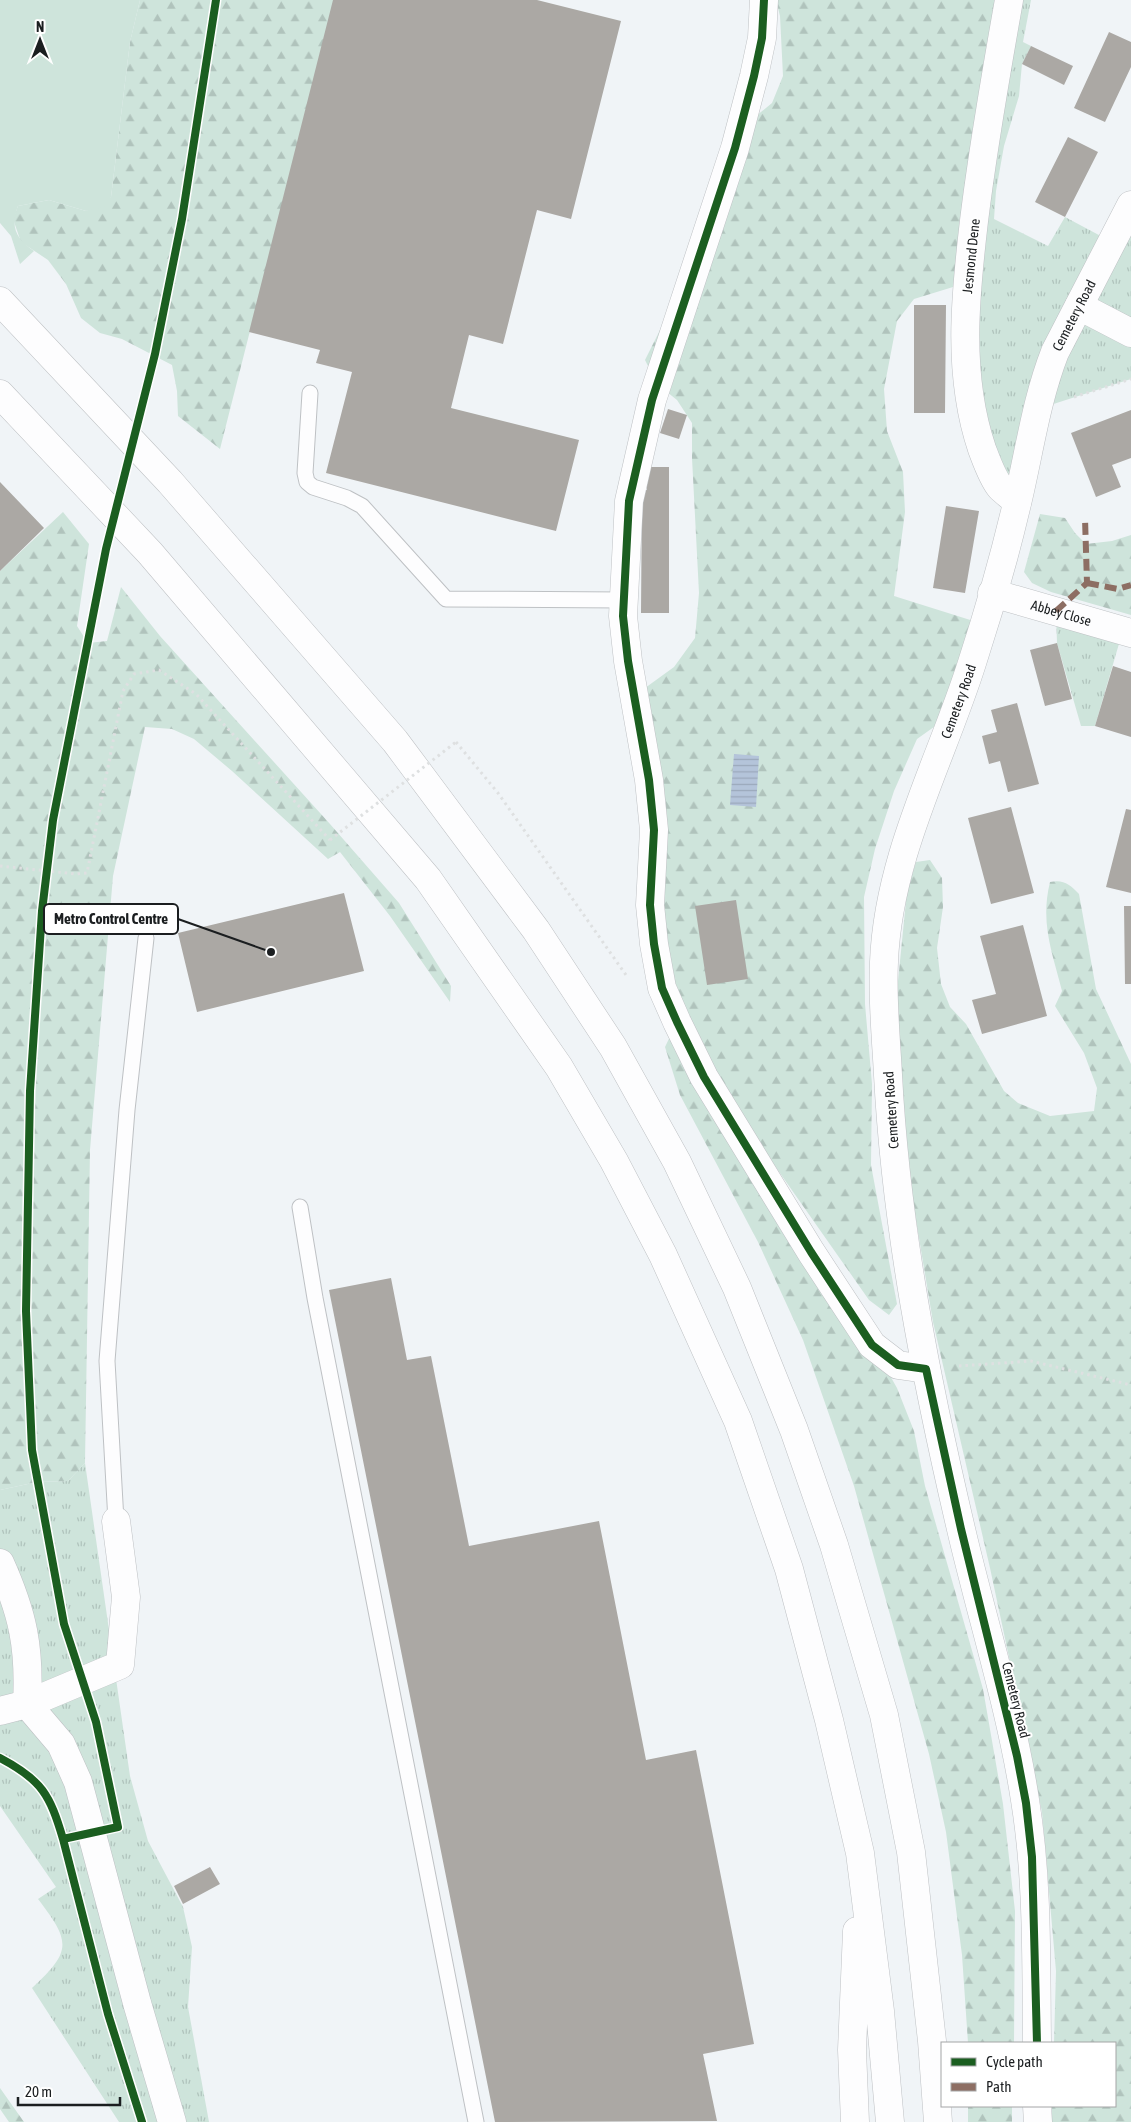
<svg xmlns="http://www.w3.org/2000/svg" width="1131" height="2122" font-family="'Asap Condensed',sans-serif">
<defs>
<pattern id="grass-tufts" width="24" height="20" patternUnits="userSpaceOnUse" patternTransform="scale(1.25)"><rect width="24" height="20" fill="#cee4db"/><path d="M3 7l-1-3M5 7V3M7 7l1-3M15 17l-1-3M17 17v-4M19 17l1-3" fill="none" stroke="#b0c3bc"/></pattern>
<pattern id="forest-firs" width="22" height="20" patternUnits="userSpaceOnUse" patternTransform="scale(1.25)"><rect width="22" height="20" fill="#cee4db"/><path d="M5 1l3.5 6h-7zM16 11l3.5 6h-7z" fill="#b0c3bc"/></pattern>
<pattern id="water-rules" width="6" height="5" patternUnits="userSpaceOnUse" patternTransform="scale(1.25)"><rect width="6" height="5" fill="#b4c4da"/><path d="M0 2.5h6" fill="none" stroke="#9aa8bb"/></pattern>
</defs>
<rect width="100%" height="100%" fill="#f0f4f7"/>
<path fill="url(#grass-tufts)" d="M1009,0H1031L1023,42L1031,46L1022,64L1019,96L1004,146L996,191L994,219L1048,246L1065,217L1112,242L1131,205V379L1038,409L1017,502L969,397Z
M1056,611L1123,630L1095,726H1081L1057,643Z
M85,1463L130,1776L148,1841L183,1907L192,1947L188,2007L209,2122H119L32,1988C72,1951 71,1942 38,1899L56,1887L0,1806V1490L37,1482L68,1481Z"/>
<path fill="url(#forest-firs)" d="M140,0H334L220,449L178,416L177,391L172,365L122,339L100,333L81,318L66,284L48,260L21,242L13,219L18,206L49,200L86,211L111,197L130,42Z
M776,0H1009L966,283L914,299L897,321L884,389L887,431L903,472L905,512L894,596L983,624L955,712L917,739L894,791L875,849L864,897L865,1004L872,1084L871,1165L897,1304L889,1315L869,1300L756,1139L897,1388L914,1431L925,1486L983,1689L1003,1804L1015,1911L1014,2043H968L962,1955L946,1832L929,1754L854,1486L803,1340L758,1242L680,1095L665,1047L677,1022L634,696L674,667L695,638L699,593L692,458V423L677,400L657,384L645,360L679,292L739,130L772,103L783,76L780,16Z
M63,512L89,544L77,626L88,643L107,641L121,587L160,636L330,824L399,903L451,986L450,1002L390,916L340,852L328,859L232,771L194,739L172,729L145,727L113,876L90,1150L85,1463L68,1481L37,1482L0,1490V571Z
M1040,514L1065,518L1075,533L1086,544L1112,541L1131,535V615L1051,592L1032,583L1024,572Z
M930,860L942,878L943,907L937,948L941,984L950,1007L966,1024L1004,1091L1018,1103L1050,1116L1094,1111L1097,1088L1084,1053L1055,1006L1062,991C1052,951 1040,923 1050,882C1063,879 1070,884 1079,894L1096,989L1131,1064V2122H1052V2106H1115V2043H1054L1056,1971L1042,1812L990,1568L933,1322L906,1160L899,1058L897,991L907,891L916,862Z
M0,2088L24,2122H9L0,2109Z
M968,2106H1012V2122H968Z"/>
<path fill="#cee4db" d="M0,0H140L130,42L111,197L104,207L86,211L49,200L18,206C10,227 16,239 34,251L20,264L11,236L0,223Z"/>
<path fill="url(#water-rules)" d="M734,754L759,756L756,807L730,805Z"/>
<path fill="#aba8a4" d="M333,0H537L621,21L571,219L537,210L503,344L469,335L451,408L579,440L556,531L326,473L352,372L316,363L320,350L249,332Z
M1109,32L1131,42V67L1105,122L1074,108Z
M1031,46L1073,66L1064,85L1022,64Z
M1068,137L1098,152L1065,217L1035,202Z
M914,305H946L945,413H914Z
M668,409L687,415L679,439L660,433Z
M1131,410V458L1112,465L1121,487L1096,497L1071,433Z
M647,467H669V613H641L642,490H647Z
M0,482L44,528L0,571Z
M946,506L979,511L965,593L933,588Z
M1057,643L1072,699L1045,706L1030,650Z
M1113,666L1131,672V737L1095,726Z
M1017,703L1039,784L1008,792L1000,761L989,764L982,736L997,732L991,710Z
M1011,807L1034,893L991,904L968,818Z
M1126,809L1131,810V893L1106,887Z
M344,893L364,971L197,1012L178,933Z
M736,900L748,979L707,985L695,906Z
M1124,906H1131V984H1125Z
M1023,925L1047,1016L982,1034L972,1000L996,994L980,936Z
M391,1278L407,1360L431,1356L469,1546L599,1521L646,1760L696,1750L754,2044L703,2054L717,2121L495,2122L329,1290Z
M210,1867L220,1884L183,1904L174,1886Z"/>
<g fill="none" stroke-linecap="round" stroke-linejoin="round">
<defs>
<path id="lane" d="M310,393L305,473L307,482L313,487L347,498L362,506L446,599L623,600
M300,1207L315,1298L476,2122
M116,1521L107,1361L127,1110L146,938"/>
<g id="street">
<path d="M764,0L762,38L754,76L735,148L652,400L629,501L623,616L628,661L649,780L654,830L650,905L654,944L662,988L677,1022L704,1077L811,1252L872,1345L898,1365L926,1369"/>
<path d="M1009,0C996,73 983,147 974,221C965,297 957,375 982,449C987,462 992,477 1000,487C1005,492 1012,497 1017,502"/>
<path d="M1079,306L1131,333"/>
<path id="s1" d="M992,593L1131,633"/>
<path d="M0,1563C23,1614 30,1648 27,1704L61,1744L78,1782L137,2003L172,2122"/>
<path d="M0,1711L27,1704L120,1665L126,1597L116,1521"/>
<path id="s2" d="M1037,2043C1036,1962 1038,1880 1025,1800C1011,1709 982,1619 961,1529C926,1380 896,1228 888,1075C886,1037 882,999 884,962C888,856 941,761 972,663C990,608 1006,551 1019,495C1030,447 1037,398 1055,352L1131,205"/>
<path d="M1037,2106L1038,2122"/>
</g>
<path id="highway" d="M0,301L170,482L395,741L536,930L613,1047L677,1162L737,1288L794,1430L834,1545L884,1715L911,1852L932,2041L938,2122
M0,394L150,553L428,879L559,1067L614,1161L663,1255L738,1421L789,1569L829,1720L860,1853L880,2011L890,2122
M855,2122L852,2050L857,1931"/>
</defs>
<use href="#lane" stroke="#bec1c4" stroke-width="17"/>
<use href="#street" stroke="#bec1c4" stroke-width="29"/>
<use href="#highway" stroke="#bec1c4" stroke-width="29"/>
<path stroke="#dee0e1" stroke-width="3" stroke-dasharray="2.5 4" stroke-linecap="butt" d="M1074,397L1131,379
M456,742L498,793L626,975
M0,866L76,874L87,873L123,691L134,674L159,670L196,694L330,840
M959,1366L1031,1361L1131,1385"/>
<use href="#lane" stroke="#fdfdfe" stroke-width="15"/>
<use href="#street" stroke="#fdfdfe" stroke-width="28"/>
<use href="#highway" stroke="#fdfdfe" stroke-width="28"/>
<path stroke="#dee0e1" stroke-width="3" stroke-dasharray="2.5 4" stroke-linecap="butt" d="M330,840L456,742"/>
<path stroke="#8d6e63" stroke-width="6" stroke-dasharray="12 6" stroke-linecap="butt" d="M1087,583L1118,589L1131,585
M1056,611L1087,583L1085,518"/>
<defs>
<path id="cycleway" d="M764,0L762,38L754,76L735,148L652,400L629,501L623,616L628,661L649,780L654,830L650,905L654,944L662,988L677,1022L704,1077L811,1252L872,1345L898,1365L926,1369L961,1529L1017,1756L1026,1803L1032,1857L1037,2043
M0,1758C42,1780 50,1795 63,1839
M142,2122L108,2014L63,1839L118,1827L96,1722L64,1624L32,1450L26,1311L30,1091L42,911L53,820L106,549L155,354L182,219L216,0"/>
</defs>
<use href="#cycleway" stroke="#fff" stroke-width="11"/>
<use href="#cycleway" stroke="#1b5e20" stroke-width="8"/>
</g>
<g text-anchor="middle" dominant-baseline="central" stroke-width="4" stroke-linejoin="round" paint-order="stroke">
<g font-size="14" fill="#1b1e20" stroke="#fff">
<text transform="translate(971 256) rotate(-84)">Jesmond Dene</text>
<text stroke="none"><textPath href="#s2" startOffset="1772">Cemetery Road</textPath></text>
<text stroke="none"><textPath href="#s1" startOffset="72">Abbey Close</textPath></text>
<text stroke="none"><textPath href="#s2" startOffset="1368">Cemetery Road</textPath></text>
<text transform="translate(891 1110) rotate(-94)">Cemetery Road</text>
<text transform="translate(1016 1700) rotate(76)">Cemetery Road</text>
</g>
</g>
<path fill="none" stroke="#1b1e20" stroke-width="2" d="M271 952L178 919"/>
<circle fill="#1b1e20" stroke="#fff" stroke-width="2" cx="271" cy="952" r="5"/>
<rect fill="#fff" stroke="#1b1e20" stroke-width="2" x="44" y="904" width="134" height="30" rx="5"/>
<g font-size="15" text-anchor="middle" font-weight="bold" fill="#1b1e20">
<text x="111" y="924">Metro Control Centre</text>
</g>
<rect x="941" y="2042" width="175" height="65" fill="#ffffff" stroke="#a4a5a6"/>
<rect x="951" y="2058" width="25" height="8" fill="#1b5e20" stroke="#a4a5a6"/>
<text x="986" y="2067" font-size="15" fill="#1b1e20">Cycle path</text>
<rect x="951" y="2083" width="25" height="8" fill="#8d6e63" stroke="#a4a5a6"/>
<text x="986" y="2092" font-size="15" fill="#1b1e20">Path</text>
<g transform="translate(40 40)" stroke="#ffffff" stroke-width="4" paint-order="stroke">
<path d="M0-4L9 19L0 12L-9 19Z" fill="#1b1e20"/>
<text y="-8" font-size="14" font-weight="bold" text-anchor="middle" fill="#1b1e20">N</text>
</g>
<path d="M18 2097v8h102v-8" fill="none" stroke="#1b1e20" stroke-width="2.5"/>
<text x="25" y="2097" font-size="15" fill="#1b1e20" stroke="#ffffff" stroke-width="4" paint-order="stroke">20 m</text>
</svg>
